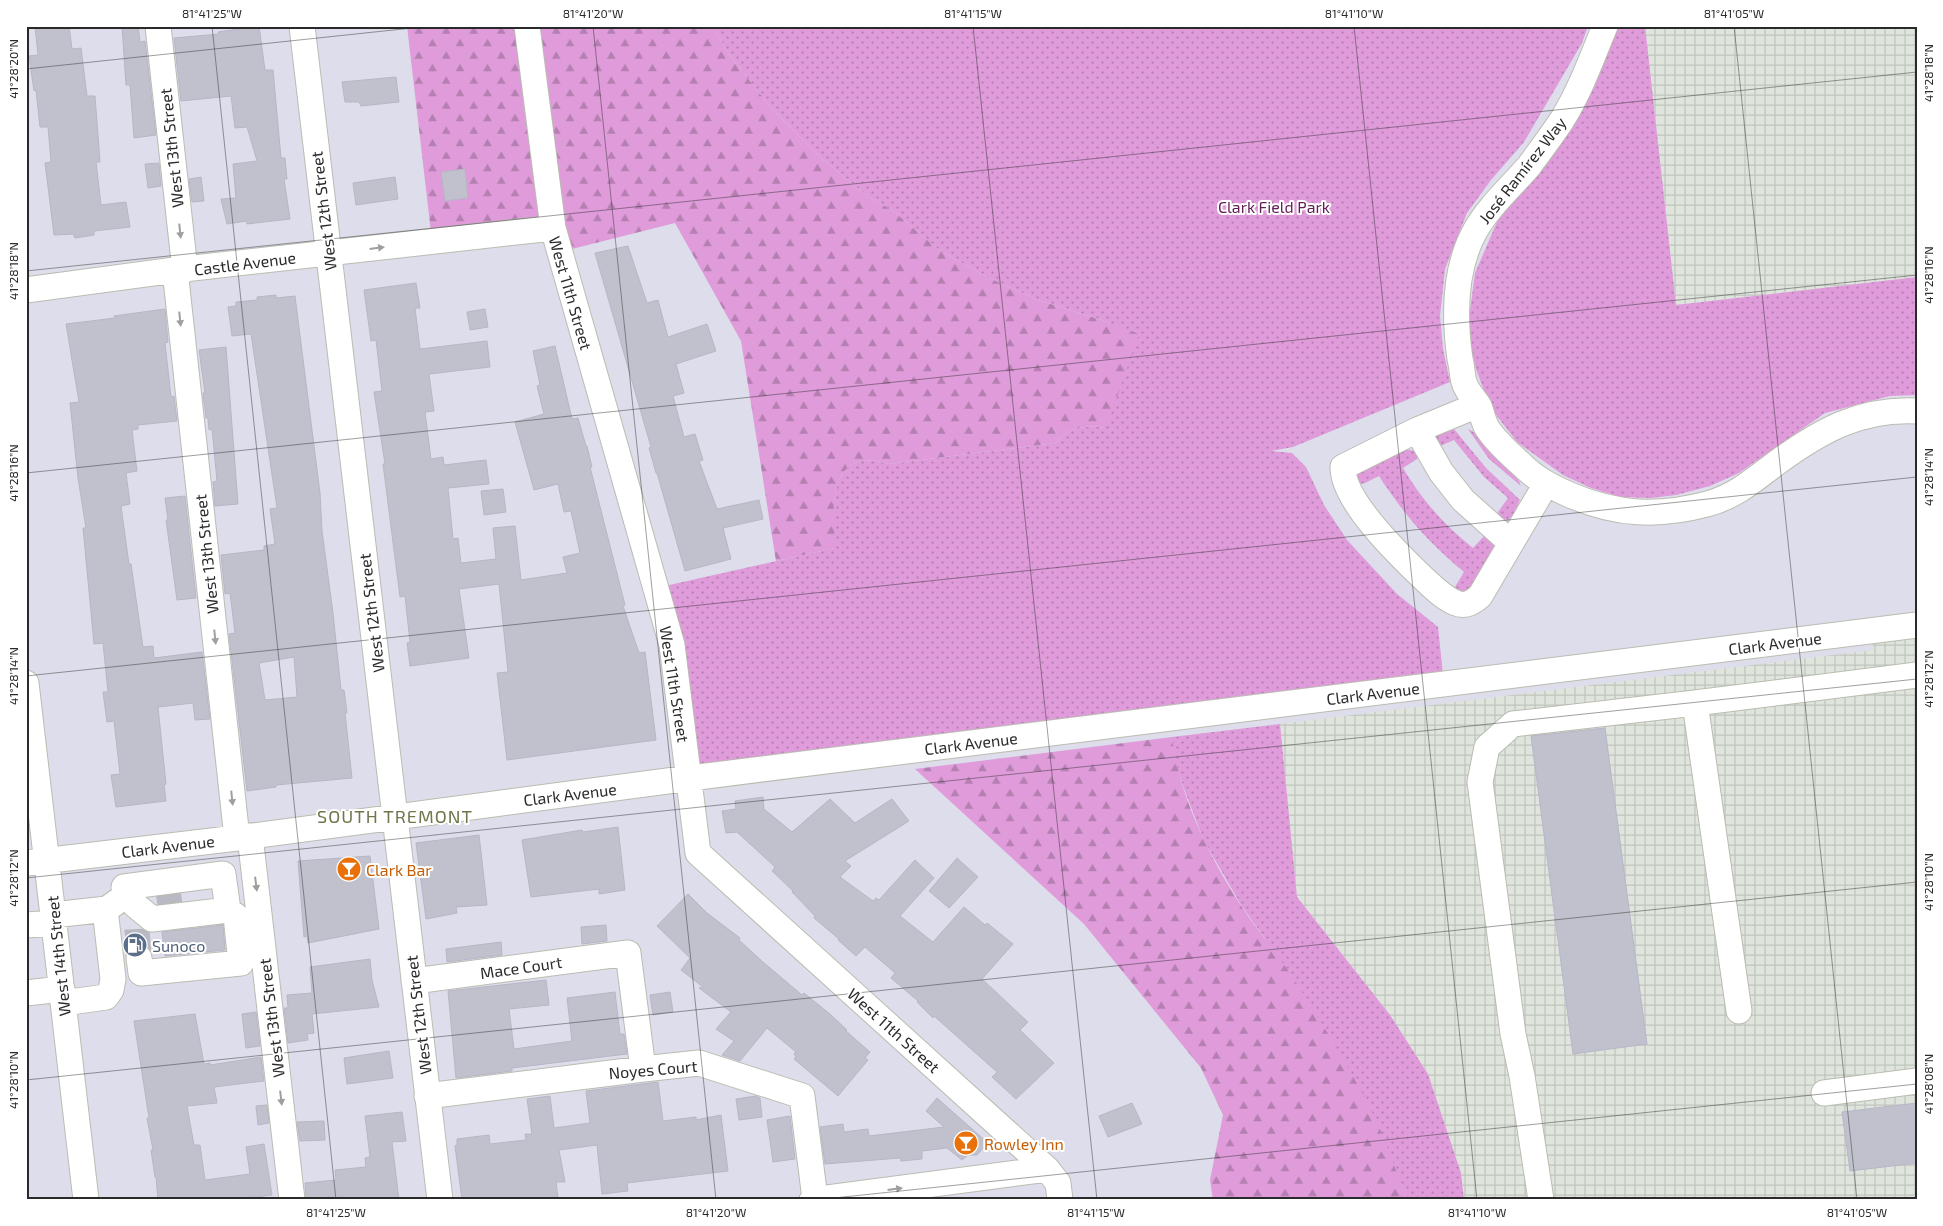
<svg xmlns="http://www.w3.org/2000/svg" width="1943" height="1226" font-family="'Exo 2',sans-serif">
<defs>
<pattern id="industrial-grid" width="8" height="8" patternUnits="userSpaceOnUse" patternTransform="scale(1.25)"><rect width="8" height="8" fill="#dfe4dd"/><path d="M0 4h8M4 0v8" fill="none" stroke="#c0c4be"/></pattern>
<pattern id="grass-dots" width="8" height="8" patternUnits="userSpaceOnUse" patternTransform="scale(1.25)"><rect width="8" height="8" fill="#df9bda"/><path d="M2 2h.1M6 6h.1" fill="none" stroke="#b57fb1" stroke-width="1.8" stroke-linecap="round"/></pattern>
<pattern id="forest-firs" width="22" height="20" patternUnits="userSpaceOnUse" patternTransform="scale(1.25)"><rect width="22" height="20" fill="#df9bda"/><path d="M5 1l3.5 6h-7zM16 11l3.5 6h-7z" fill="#b57fb1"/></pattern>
</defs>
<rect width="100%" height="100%" fill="#ddddeb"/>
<path fill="url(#industrial-grid)" d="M1645,26H1917V277L1676,305Z
M1917,625V1200H1464L1461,1173L1428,1074L1390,1015L1297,897L1280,724L1873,650L1871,631Z"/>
<path fill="url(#grass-dots)" d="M712,26H1588L1582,43L1524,142L1491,180L1467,213L1445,269L1440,316L1443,349L1450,382L1293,447L1271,451L1292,453L1306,467L1324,505L1347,540L1397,594L1438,627L1444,684L690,778L656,588L835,548C831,506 829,445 889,464L1055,443C1068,427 1087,424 1106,428L1111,323L1038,300L987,277L939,250L892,210L867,196L821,158L772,109L731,57Z
M1615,26H1645L1676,305L1917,277V395L1890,396L1825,413L1739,473L1710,486L1676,495L1651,498L1620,497L1591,488L1563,475L1517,442L1490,407L1476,369L1469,339V319L1475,273L1500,215L1554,154L1586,102Z
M1454,429L1486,468L1520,500L1513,515L1508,520L1500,518L1498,512L1508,498L1484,477L1454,440L1438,447L1434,443L1436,436Z
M1468,429C1481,435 1487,448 1496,458C1504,466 1512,473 1519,481L1521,486L1489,459Z
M1406,449L1414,451L1417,455V459L1403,468C1421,499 1445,526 1473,548L1484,536L1488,535L1495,541V546L1468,592L1462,593L1455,587L1464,572C1427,541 1405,516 1379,476L1365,483L1361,484L1356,475L1357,471Z
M1280,724L1297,897L1390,1015L1428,1074L1461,1173L1464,1200H1407L1377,1123L1263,936L1241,905L1204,841L1184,789L1174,758L1172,737Z"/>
<path fill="url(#forest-firs)" d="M407,26H712L731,57L772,109L821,158L867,196L892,210L939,250L987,277L1038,300L1111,323L1139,334L1106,428C1087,424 1068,427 1055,443L889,464C829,445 831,506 836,548L776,561L741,341L675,223L560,252L553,228L432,241Z
M1172,737C1179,796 1210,858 1242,907C1260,934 1282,960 1299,987C1327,1031 1354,1075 1377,1122C1388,1147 1397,1174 1407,1200H1213L1210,1180L1223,1115L1201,1068L1084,924L915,769Z"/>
<path fill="#c1c1ce" stroke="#b7b6c7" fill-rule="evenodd" d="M35,26H69L72,49L81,48L87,96H95L100,162H96L101,205L126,202L130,227L94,231V235L75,238L73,234L54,235L45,163L51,162L48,127H40L36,90L34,91L29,56L38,55Z
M122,26H138L140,42L145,41L156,135L134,138L130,85H126Z
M259,26L265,70H273L281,158H285L287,179H284L290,219L247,224L246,221L227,224L221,199L236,198L233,164L257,161L247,127L235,128L231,96L181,101L174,38L219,34L218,32Z
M396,77L399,102L361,106L359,102H345L342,82Z
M159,163L161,186L148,188L145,164Z
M465,169L468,198L445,201L441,172Z
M201,177L204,201L192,202L189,179Z
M395,177L398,199L356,205L353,183Z
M628,246L647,303L658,300L668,337L707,324L716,351L676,364L684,393L673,396L684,437L695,434L703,460L699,461L717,509L759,500L763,519L723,528L731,559L685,571L657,473H656L649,448L651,447L595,253Z
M416,283L420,308H415L420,349L487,341L490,367L429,374L434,411L425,412L431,459L443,457L444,465L486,460L489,484L448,488L453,539L458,538L461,563L496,559L493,528L515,526L521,580L567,573L563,557L580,553L571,511L564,512L558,484L534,490L515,422L544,414L537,386L540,385L533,351L555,346L572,419L578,418L586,446H587L592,467H590L625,605L623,606L639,653L645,652L656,740L507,760L497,673L508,672L499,584L459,589L469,658L410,666L407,643L410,642L405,596L400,597L383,464H385L374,392L382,391L376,340L371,341L364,290Z
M276,295V298L295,296L320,493L322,531L333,613L341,690H344L347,713H345L352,778L276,785V787L247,791L229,634L235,633L230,593L225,594L221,555L264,550V546L275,544L270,509L277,508L251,334L232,336L228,307L236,306V302L257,300V297ZM294,657L297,697L265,700L259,663Z
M165,309L168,342L165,343L171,397L174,396L177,421L138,425V429L132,430L137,471L126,473L130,504L121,506L129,564H131L143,647L153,646L154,658L202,652L210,719L195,720L193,703L158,707L166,784L164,785L166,801L116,807L111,775L120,774L114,721L107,722L103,692H108L103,643L94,644L83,528H86L78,478L70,403L79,402L66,324L115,318L114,316Z
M485,309L488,327L470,330L467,312Z
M226,347L238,504L215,506L213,482L217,481L212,429L209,430L208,418H206L203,393H205L199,350Z
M503,489L506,512L484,515L481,491Z
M185,496L196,598L177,600L166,520H168L165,498Z
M1605,728L1647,1044L1573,1054L1531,736Z
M763,797L764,809L792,832L830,799L855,823L892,799L909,821L845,861L851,866L840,877L873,901L876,898L879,900L915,860L934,878L900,916L933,942L964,907L985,925L987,923L1013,944L982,979L1028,1022L1020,1030L1054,1063L1016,1099L992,1077L997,1072L934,1016L933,1018L917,1002L918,1001L891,978L895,973L865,947L856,956L838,940L839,939L814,918L815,916L792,892L793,891L772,871L775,867L737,832L726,833L722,811L736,809L735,801Z
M618,827L625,890L599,894V889L531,897L522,840L582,830L583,832Z
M479,835L487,905L456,907L457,913L426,919L416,843Z
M370,856L379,929L308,943L307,936L304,937L298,861Z
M957,858L978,877L949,908L929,891Z
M688,894L707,913L740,938L739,940L763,962L802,995L804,993L830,1014L847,1030L846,1031L870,1052L865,1058L868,1060L838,1096L794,1059L796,1057L794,1054L796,1052L767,1028L740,1061L722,1055L734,1041L716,1029L731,1012L699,988L703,987L681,970L690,958L657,926Z
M223,925L225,950L165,956L162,932Z
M606,925L607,941L582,944L581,927Z
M501,942L502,955L447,962L446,949Z
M370,959L372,980L379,1007L312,1014L314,1033L307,1034L308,1040L288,1043L284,1008H288L287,995L312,993L310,967Z
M546,980L549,1005L509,1009L514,1049L572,1041L567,998L615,992L620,1034H624L627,1054L512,1068V1071L456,1078L448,991Z
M670,992L673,1012L653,1015L650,995Z
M256,1012L260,1046L246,1048L242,1014Z
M195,1014L204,1064L210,1063V1065L261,1057L264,1081L214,1087L217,1103L187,1106L194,1145H200L205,1180L250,1174L246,1147L264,1144L272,1195L232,1200H158L156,1177H155L151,1150H153L147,1118H149L134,1021Z
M389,1051L393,1078L347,1084L344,1058Z
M658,1082L663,1121L696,1117V1120L721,1115L728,1171L627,1183L628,1191L602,1194L597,1145L559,1150L565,1182H556L558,1198L543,1200H462L455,1146L457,1144V1139L489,1135L490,1144L526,1140L525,1134H532L527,1099L550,1096L554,1128L590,1123L586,1091Z
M756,1096L760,1098L762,1117L739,1120L736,1099Z
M937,1098L988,1143L977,1155H968L962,1160L947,1148L922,1151V1159L901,1161L900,1158L825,1164L820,1127L843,1124L844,1132L868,1129L869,1136L944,1127L926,1111Z
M1132,1103L1142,1124L1108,1137L1099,1116Z
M1917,1103V1163L1850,1171L1842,1112Z
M267,1105L269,1123L258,1125L256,1106Z
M402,1112L406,1141L392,1142L399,1200H306L305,1183L336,1180L335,1170L366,1167L365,1158L370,1157L365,1116Z
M790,1116L795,1159L773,1162L767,1120Z
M324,1121L325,1140L300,1141L297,1122Z"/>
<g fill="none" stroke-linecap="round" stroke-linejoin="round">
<path stroke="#b9b9c4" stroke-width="25" stroke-dasharray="25 12" stroke-linecap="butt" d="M157,902L185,898
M137,929L139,958"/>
<defs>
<path id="minor" d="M158,26L185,270
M302,26L440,1200
M527,26L553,228L672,645L698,853L1047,1169L1058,1183L1060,1200
M1605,26C1592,58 1580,91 1562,120C1552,135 1540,151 1529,166C1511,187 1489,206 1475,231C1454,269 1454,317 1460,359C1462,366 1462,375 1464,382C1467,392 1474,398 1479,406C1482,413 1483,421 1487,428C1496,442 1510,454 1522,465C1536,479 1552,487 1570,495C1617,515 1658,517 1707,504C1734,497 1754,480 1775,464C1820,431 1860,408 1917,411
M175,270L237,838
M26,290L175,270L553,228
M1478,405L1417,430L1343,467C1342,500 1399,555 1422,577C1432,586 1443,598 1456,603C1466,607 1473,602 1480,596L1546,484
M1417,430L1441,472L1463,500L1511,543
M26,683L86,1200
M250,836L292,1200
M26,863L237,838L690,778L1917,625
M124,887L223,874L228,910L152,919L135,905
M53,915L107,909L118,901
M26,925L54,923
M139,958L141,973L241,963L236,916L228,910
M414,981L628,953L643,1069
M26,993L62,989
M63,1003L106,997L111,990L113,979L105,909
M1739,1011L1695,703L1917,675
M1824,1093L1917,1081
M427,1096L643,1069L699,1063L802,1096L815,1199
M812,1200L1047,1169
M1541,1200L1522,1076L1513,1034L1480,782L1487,747L1513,724L1695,703"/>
</defs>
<use href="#minor" stroke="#babdb0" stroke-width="27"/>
<use href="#minor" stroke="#fff" stroke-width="25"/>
</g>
<defs><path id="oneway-solid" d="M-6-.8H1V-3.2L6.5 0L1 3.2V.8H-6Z" transform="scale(1.25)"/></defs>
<g fill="#9f9f9f">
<use href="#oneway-solid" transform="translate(180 231) rotate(84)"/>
<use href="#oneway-solid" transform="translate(377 248) rotate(-7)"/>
<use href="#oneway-solid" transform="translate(180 319) rotate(84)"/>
<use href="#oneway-solid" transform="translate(215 637) rotate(84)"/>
<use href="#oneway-solid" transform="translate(232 798) rotate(84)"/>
<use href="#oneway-solid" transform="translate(256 884) rotate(83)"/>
<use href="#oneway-solid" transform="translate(281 1098) rotate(83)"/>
<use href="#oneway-solid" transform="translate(895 1189) rotate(-7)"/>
</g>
<path fill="none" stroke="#2a2a2a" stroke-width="1" stroke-opacity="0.45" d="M212,26L336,1200M593,26L716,1200M973,26L1097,1200M1354,26L1477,1200M1734,26L1857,1200M26,69L431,26M26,271L1917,72M26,473L1917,275M26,676L1917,477M26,878L1917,679M26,1080L1917,882M815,1200L1917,1084"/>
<defs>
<symbol id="bar-disc" viewBox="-11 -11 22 22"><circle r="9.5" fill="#e8710a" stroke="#fff"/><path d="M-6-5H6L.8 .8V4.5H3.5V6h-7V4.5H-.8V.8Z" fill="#fff"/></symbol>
<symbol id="fuel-disc" viewBox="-11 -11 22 22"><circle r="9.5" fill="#5c6f8a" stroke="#fff"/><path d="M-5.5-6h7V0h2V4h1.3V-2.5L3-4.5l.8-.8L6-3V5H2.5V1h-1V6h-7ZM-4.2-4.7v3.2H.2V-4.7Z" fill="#fff"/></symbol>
</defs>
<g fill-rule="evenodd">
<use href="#bar-disc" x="335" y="855" width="28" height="28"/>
<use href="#fuel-disc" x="121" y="931" width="28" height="28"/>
<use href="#bar-disc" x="952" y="1129" width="28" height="28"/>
</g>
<g text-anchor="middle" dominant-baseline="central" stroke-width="4" stroke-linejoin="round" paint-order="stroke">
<g font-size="16" fill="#2a2a2a" stroke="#fff">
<text transform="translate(171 148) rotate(-96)">West 13th Street</text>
<text transform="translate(1522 170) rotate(-52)">José Ramírez Way</text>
<text transform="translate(323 211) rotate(-97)">West 12th Street</text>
<text transform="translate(245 263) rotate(-7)">Castle Avenue</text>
<text transform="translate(571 293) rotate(74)">West 11th Street</text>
<text transform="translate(206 554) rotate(-96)">West 13th Street</text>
<text transform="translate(371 613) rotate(-97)">West 12th Street</text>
<text transform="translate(1775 643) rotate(-7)">Clark Avenue</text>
<text transform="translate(675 684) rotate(81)">West 11th Street</text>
<text transform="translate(1373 693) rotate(-7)">Clark Avenue</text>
<text transform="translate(971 743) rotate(-7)">Clark Avenue</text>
<text transform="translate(570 794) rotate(-7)">Clark Avenue</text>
<text transform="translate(168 846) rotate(-7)">Clark Avenue</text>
<text transform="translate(58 956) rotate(-96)">West 14th Street</text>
<text transform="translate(521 967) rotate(-8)">Mace Court</text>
<text transform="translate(418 1015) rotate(-97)">West 12th Street</text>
<text transform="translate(271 1018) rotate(-97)">West 13th Street</text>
<text transform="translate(894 1030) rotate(42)">West 11th Street</text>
<text transform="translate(653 1069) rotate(-5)">Noyes Court</text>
</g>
<g font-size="16" fill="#631d55" stroke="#fff">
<text x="1274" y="206">Clark Field Park</text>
</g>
<g font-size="16" fill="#c56008" stroke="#fff" text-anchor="start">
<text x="366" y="869">Clark Bar</text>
<text x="984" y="1143">Rowley Inn</text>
</g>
<g font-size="16" fill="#4e5e75" stroke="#fff" text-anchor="start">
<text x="152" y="945">Sunoco</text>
</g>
<g font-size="18" letter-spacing="1" fill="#6e784c" stroke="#fff">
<text x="395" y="816">SOUTH TREMONT</text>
</g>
</g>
<rect width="1943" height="1226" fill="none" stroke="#ffffff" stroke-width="55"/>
<rect x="28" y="28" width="1888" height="1170" fill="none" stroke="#2a2a2a" stroke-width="2"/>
<g font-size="12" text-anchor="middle" fill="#2a2a2a">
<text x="212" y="18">81°41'25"W</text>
<text x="593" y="18">81°41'20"W</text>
<text x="973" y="18">81°41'15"W</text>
<text x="1354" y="18">81°41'10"W</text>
<text x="1734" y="18">81°41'05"W</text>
<text transform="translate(14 69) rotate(-90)" y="4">41°28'20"N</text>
<text transform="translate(1929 73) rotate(-90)" y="4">41°28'18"N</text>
<text transform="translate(14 271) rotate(-90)" y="4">41°28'18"N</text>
<text transform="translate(1929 275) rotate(-90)" y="4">41°28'16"N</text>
<text transform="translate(14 473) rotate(-90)" y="4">41°28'16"N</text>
<text transform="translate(1929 477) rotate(-90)" y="4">41°28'14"N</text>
<text transform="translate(14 676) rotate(-90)" y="4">41°28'14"N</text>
<text transform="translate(1929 679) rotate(-90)" y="4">41°28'12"N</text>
<text transform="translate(14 878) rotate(-90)" y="4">41°28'12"N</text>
<text transform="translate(1929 882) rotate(-90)" y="4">41°28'10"N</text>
<text transform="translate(14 1080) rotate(-90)" y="4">41°28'10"N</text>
<text transform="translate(1929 1084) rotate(-90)" y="4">41°28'08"N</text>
<text x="336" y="1217">81°41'25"W</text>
<text x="716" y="1217">81°41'20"W</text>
<text x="1096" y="1217">81°41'15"W</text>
<text x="1477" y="1217">81°41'10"W</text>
<text x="1857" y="1217">81°41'05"W</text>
</g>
</svg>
